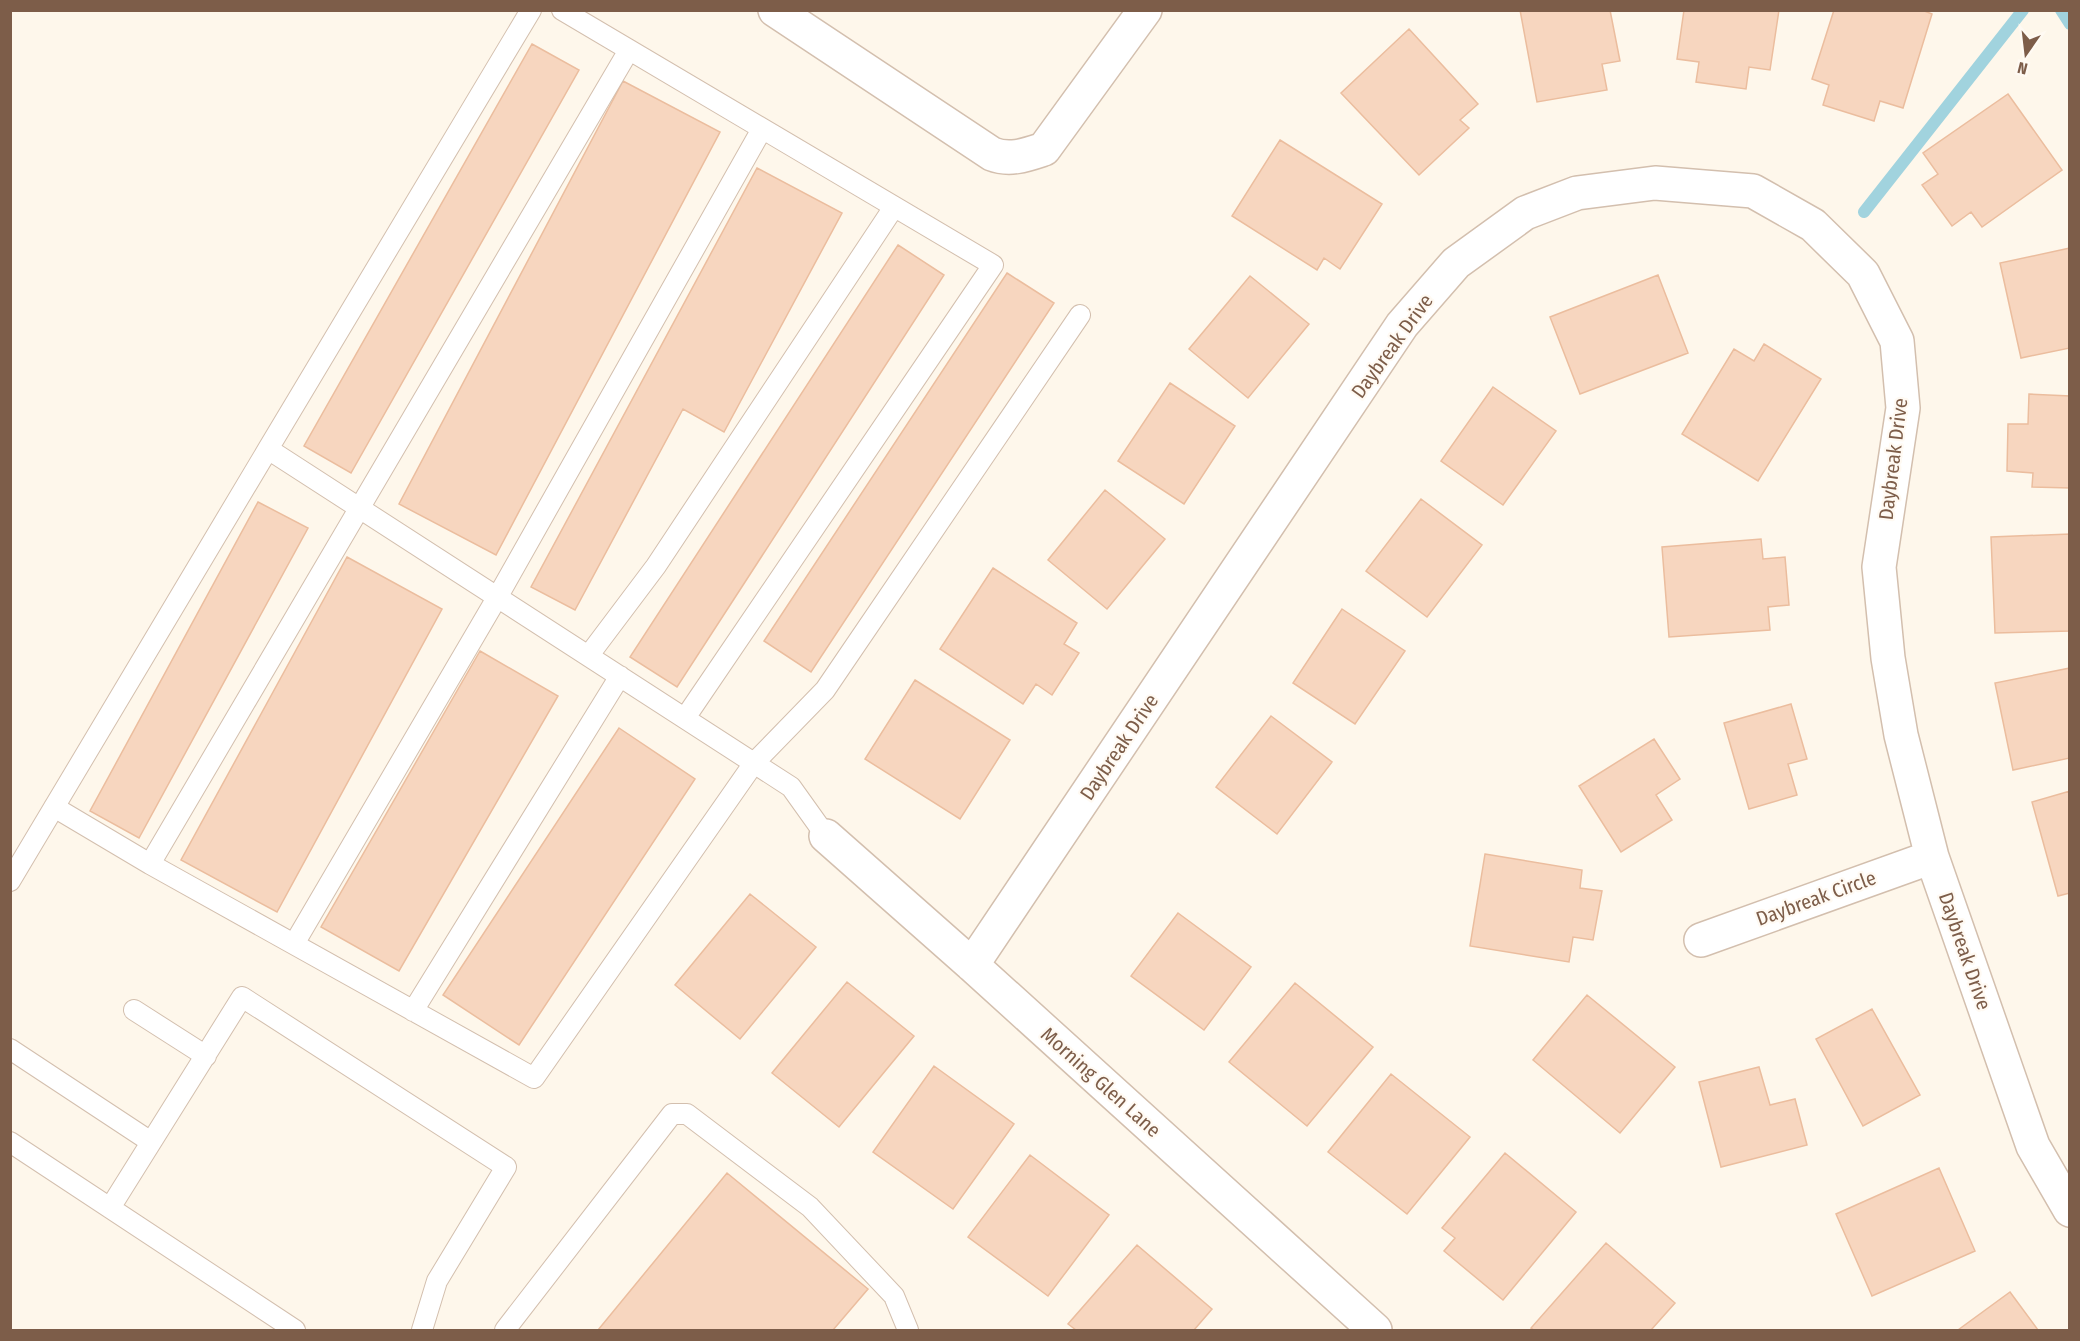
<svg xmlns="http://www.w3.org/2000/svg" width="2080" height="1341" font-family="'Fira Sans Condensed',sans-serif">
<rect width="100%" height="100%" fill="#fef7eb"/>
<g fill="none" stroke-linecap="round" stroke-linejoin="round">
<path stroke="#a1d3de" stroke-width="12" d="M2061,10L2070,24
M1864,212L2023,10"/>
</g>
<path fill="#f7d6bf" stroke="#ebbd9e" stroke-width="1.5" d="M1520,10H1610L1620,61L1602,64L1607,90L1537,102Z
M1684,10H1779L1770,70L1749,67L1746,89L1696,82L1699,62L1677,59Z
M1834,10H1922L1932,14L1903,108L1880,101L1874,121L1823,105L1829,85L1812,79Z
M1409,29L1478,104L1460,120L1469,128L1419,175L1341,93Z
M532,44L579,70L351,473L304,446Z
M623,81L720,132L496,555L399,504Z
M2008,94L2062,170L1982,227L1971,212L1952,226L1922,185L1938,174L1923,153Z
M1280,140L1382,204L1340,269L1324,258L1317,270L1232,216Z
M757,168L842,213L724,432L683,409L575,610L531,587Z
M898,245L944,275L677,687L630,657Z
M2070,248V348L2021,358L2000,263Z
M1007,273L1054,303L811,672L764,641Z
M1658,275L1688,353L1580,394L1550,317Z
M1250,276L1309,324L1248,398L1189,349Z
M1764,344L1821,379L1758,481L1682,434L1734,349L1754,361Z
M1170,383L1235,426L1184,504L1118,461Z
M1493,387L1556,431L1503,505L1441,461Z
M2029,394L2070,396V488L2032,487L2033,473L2007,471L2008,424H2028Z
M1105,490L1165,539L1107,609L1048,560Z
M1421,499L1482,545L1427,617L1366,571Z
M258,502L308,528L139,838L90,811Z
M2070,534V631L1995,633L1991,537Z
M1761,539L1763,559L1785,557L1789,605L1768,607L1770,630L1669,637L1662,547Z
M347,557L442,609L277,912L181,860Z
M993,568L1077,623L1064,644L1079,653L1052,695L1036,684L1023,704L940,649Z
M1342,609L1405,651L1355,724L1293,683Z
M480,651L558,696L399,971L321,927Z
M2070,668V758L2013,770L1995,683Z
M915,680L1010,740L960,819L865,759Z
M1791,704L1807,759L1788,764L1797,795L1749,809L1724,723Z
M1271,716L1332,762L1277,834L1216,787Z
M619,728L695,779L519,1045L443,995Z
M1654,739L1680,779L1656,795L1672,820L1621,852L1579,786Z
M2070,791V893L2058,896L2032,802Z
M1485,854L1582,870L1580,888L1602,891L1593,940L1573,937L1569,962L1470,946Z
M750,894L816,947L740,1039L675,985Z
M1178,913L1251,967L1204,1030L1131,976Z
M847,982L914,1036L839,1127L772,1073Z
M1295,983L1373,1047L1307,1126L1229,1062Z
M1587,995L1675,1067L1620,1133L1533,1060Z
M1872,1009L1920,1095L1863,1126L1816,1039Z
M934,1066L1014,1124L953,1209L873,1152Z
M1759,1067L1770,1105L1795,1099L1807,1145L1721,1167L1699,1082Z
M1391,1074L1470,1137L1407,1214L1328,1152Z
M1505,1153L1576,1212L1503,1300L1444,1251L1455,1238L1442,1228Z
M1030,1155L1109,1215L1048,1296L968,1237Z
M1939,1168L1975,1251L1872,1296L1836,1214Z
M727,1173L868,1289L833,1330H598Z
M1606,1243L1675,1303L1651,1330H1534L1531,1328Z
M1137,1245L1212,1309L1194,1330H1076L1068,1324Z
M2010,1292L2038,1330H1958Z"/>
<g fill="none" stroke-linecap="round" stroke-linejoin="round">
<defs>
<path id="service" d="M562,10L993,265L685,718
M268,449L531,10
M589,655L656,566L894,207
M54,807L150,864L629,50
M150,864L534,1078L754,763L825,690L1080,315
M10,881L268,449L791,787L826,836
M294,944L498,596L762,129
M134,1010L206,1056
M413,1011L620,676
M10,1049L151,1142
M10,1142L295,1330
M110,1208L242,997L506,1167L437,1281L422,1330
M505,1330L672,1114H687L810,1207L894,1296L908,1330"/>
<path id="minor" d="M775,10L992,154C1010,161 1026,155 1044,149L1145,10
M826,836L972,965L1375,1330
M1701,940L1932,857
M972,965L1402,325L1456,263L1525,213L1577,193L1655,183L1753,191L1813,225L1863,274L1897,341L1903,408L1879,567L1888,658L1901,735L1932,857L2033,1146L2070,1210"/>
</defs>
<use href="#service" stroke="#d3bfae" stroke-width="22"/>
<use href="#minor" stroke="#d3bfae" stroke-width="36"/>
<use href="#service" stroke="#fff" stroke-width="20"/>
<use href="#minor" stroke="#fff" stroke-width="33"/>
</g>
<g text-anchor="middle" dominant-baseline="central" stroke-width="4.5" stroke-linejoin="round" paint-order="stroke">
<g font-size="20" fill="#7d5d49" stroke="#fffaf3">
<text transform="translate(1392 346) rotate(-54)">Daybreak Drive</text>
<text transform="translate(1893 459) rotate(-83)">Daybreak Drive</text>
<text transform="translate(1119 747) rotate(-56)">Daybreak Drive</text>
<text transform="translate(1816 898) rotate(-20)">Daybreak Circle</text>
<text transform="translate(1965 951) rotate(71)">Daybreak Drive</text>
<text transform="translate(1101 1082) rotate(42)">Morning Glen Lane</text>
</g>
</g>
<rect width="2080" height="1341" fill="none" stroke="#7d5d49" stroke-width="24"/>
<g transform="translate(2026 54) rotate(194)" stroke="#fffaf3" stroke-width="4.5" paint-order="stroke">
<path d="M0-4.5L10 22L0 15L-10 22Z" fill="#7d5d49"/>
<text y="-9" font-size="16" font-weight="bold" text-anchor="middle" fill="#7d5d49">N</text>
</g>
</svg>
